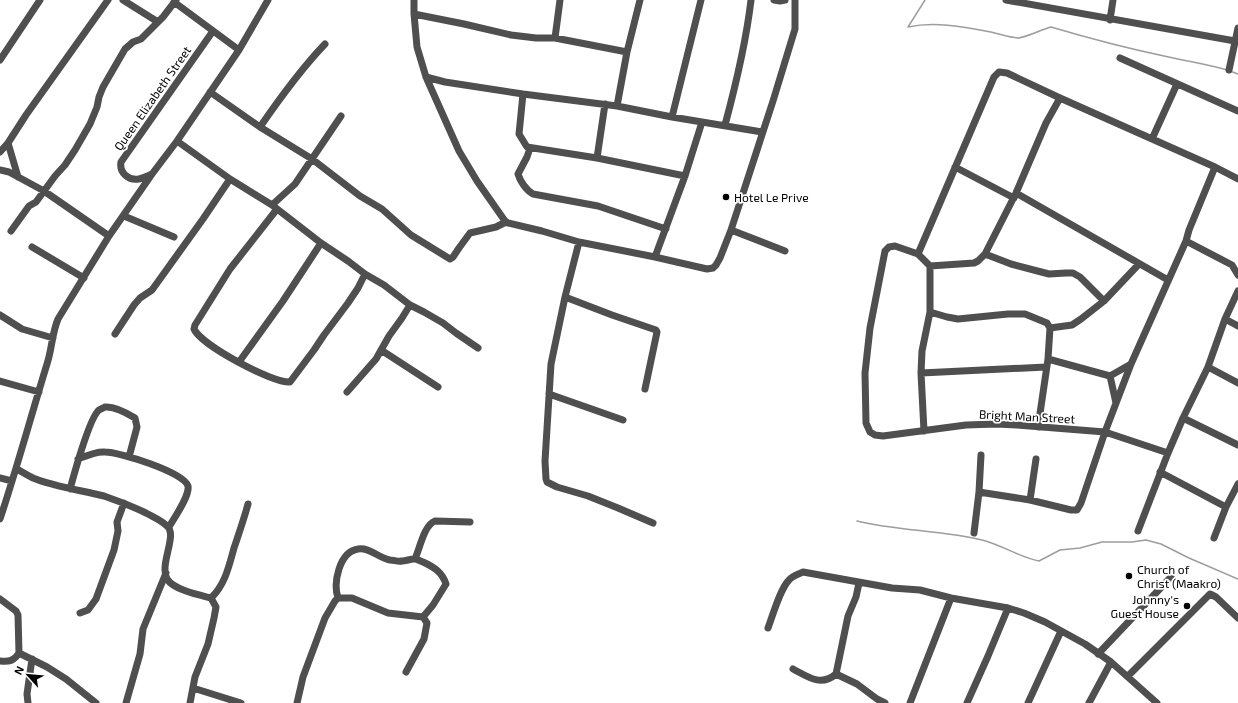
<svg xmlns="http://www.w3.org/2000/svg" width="1238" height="703" font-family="'Exo 2',sans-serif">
<rect width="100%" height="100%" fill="#fff"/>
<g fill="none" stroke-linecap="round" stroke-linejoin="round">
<path stroke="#9d9d9d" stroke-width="1.5" d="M908,27C935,21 964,27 991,32C1000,34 1010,38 1019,38C1030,36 1040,30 1051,27C1088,38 1126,48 1164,56C1185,61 1206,64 1227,70
M908,27L925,0
M1230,71L1238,74
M857,521C898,531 940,530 982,540C1002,545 1019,557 1039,561L1060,550L1080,548L1102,542H1132L1146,540L1161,544L1189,558L1238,579"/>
<path stroke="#4f4f4f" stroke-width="7" d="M123,0L158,22
M414,0V14L417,47L426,77L459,151L477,181L505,221L508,223L542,231L579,242L655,257L707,269L713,268L716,265L720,258L731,230L773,101L795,29V0
M774,0L780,1L785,0
M1006,0L1235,41
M174,2L239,50
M414,14L464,24L511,35L536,38H555L627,52
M1110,20L1113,0
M555,38L560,0
M1120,58L1238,111
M0,60L40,0
M1229,70L1238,28
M426,77L445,82L523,94L617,106L672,117L762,132
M210,92L260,127L312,159L360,196L382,209L411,235L450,259L453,257L459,248L470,233L496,227L506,222
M523,94L519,134L527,147L597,158L685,176
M617,106L627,52L640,0
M672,117L701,0
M725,125C736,84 746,43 751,0
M260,127C280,98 300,70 325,44
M1152,139L1177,84
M177,141L230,179L272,205L321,243L348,261L365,274L384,285L410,305L424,312L443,323L456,333L478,348
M8,143L18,177
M530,148L527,157L518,174C520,181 526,190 533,194L598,206L666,229
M0,152L8,143L26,115L108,0
M597,158L605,104
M955,167L1014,198
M0,170L9,172L44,191L109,236
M152,174C148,176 144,178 139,179C129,181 119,173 121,162L213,31
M1016,193L1168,280
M272,205L295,184L341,116
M277,209L230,269L195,325L194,329C201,345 272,383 290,382L314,350L324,335L348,303L358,288L365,274
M124,216L174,237
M731,230L785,251
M11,231L29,206L36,202L55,176L65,165L75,150L90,124L97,107L99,97L103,87L125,49L133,42L141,39L163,17L176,0
M1186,241L1232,265L1238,275
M579,242L565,297L551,364L545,461L546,479L547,482L557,487L588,496L618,508L653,523
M32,247L84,278
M918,254L994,77L999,72L1007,73L1060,98L1215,167L1238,179
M985,254L1011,264L1049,274L1066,273H1073L1080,277L1104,301
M655,257L685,176L702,122
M930,266L974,263L978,261L985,254L1016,193L1046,123L1060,98
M565,297L612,315L656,330L657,332L645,389
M930,312L947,317L958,319L1008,314H1025L1047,323L1050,328L1048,359L1038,427
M0,315L22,329L53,338
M1225,319L1238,326
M1050,328L1072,325L1081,319L1104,301L1139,264
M115,334L134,305L140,298L152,290L203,219L230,179
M381,350L438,387
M1048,359L1110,376L1131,364
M239,362L283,301L321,243
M1208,367L1238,383
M921,373L1046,367
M1110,376L1116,403
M0,381L39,392
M347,392L376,359L389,336L402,318L410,305
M549,394L623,420
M1183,418L1238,445
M924,431L921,373L922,351L930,312V266L918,254L895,246L889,247L885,251L870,328L865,373L866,423L870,432L875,435L883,436L966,425L996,424L1017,425L1105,432L1168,453
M78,459C86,456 96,451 105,452C119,452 184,472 188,486C190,496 174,518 169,527
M17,469C22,472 27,475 33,478C55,487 80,490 104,496C118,501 132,506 146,513C153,517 161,520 167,526C178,535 159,564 167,579C174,590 199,595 211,598C225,585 229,566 234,548C239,533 244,519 248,504
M1160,472L1226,507
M0,478L12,481
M70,489C74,475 89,418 99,410C100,409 104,408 105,407C114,406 127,413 135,418L137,427L129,457
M979,492L1030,500L1071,510H1077L1081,503L1105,432L1131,364L1186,241L1189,230L1215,167
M1030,500L1036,459
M0,519C17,468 31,416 47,364C52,349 52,333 58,319L109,236L152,174L177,141L239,50L268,0
M1138,531L1168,453L1183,418L1208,367L1225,319L1238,291
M974,533L979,492L981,455
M1214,538L1226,507L1238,484
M415,559C420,548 424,525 435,521L470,522
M338,598C333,583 339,552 358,549C369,547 379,558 390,560C394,560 398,562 402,561C406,561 410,559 414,559C417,559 420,561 423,562C434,567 442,572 446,584L433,605L423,617
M0,599L16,611L18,615L19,653C14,661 9,662 0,661
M80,613L88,610L96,599L114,550L118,531L117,522L124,503
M768,628C773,615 780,589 789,580C792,576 798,574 803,572L892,588L920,590L951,598L1008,608L1024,613L1045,622L1085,644L1111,662L1157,703
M19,653L47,667L66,679L96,703
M1098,654L1171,577
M793,669C808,677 821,687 836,674L848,616L856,597L859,583
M406,672L424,639L427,623L423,617
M836,674L857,684L877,699L885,703
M1128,676L1210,594L1216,597L1238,618
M193,688L241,703
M28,703L27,694L32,659
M126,703L140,654L143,629L166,573
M190,703L195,677L208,644L214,618L216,607L211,598
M297,703L303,677L325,618L335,601L338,598H352L388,613L423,617
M910,703L951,598
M967,703L988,656L1008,608
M1028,703L1061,631
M1089,703L1111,662"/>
</g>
<g fill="#000" stroke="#fff" stroke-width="1.5">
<circle cx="726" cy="197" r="4"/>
<circle cx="1129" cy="576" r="4"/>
<circle cx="1187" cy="606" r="4"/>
</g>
<g text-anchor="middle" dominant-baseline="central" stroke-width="3.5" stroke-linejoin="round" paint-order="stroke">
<g font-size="12" fill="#000" stroke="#fff">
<text transform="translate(152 98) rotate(-55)">Queen Elizabeth Street</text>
<text transform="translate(1027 416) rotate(3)">Bright Man Street</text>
</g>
<g font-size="12" fill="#000" stroke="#fff" text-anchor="start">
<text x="734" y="197">Hotel Le Prive</text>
<text x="1137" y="569">Church of<tspan x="1137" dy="14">Christ (Maakro)</tspan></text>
<text x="1179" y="599" text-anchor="end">Johnny's<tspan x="1179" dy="14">Guest House</tspan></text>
</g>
</g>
<g transform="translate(28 675) rotate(297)" stroke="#ffffff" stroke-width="3" paint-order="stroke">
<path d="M0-3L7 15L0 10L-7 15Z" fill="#000000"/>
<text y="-6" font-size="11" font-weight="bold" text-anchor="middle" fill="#000000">N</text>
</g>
</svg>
